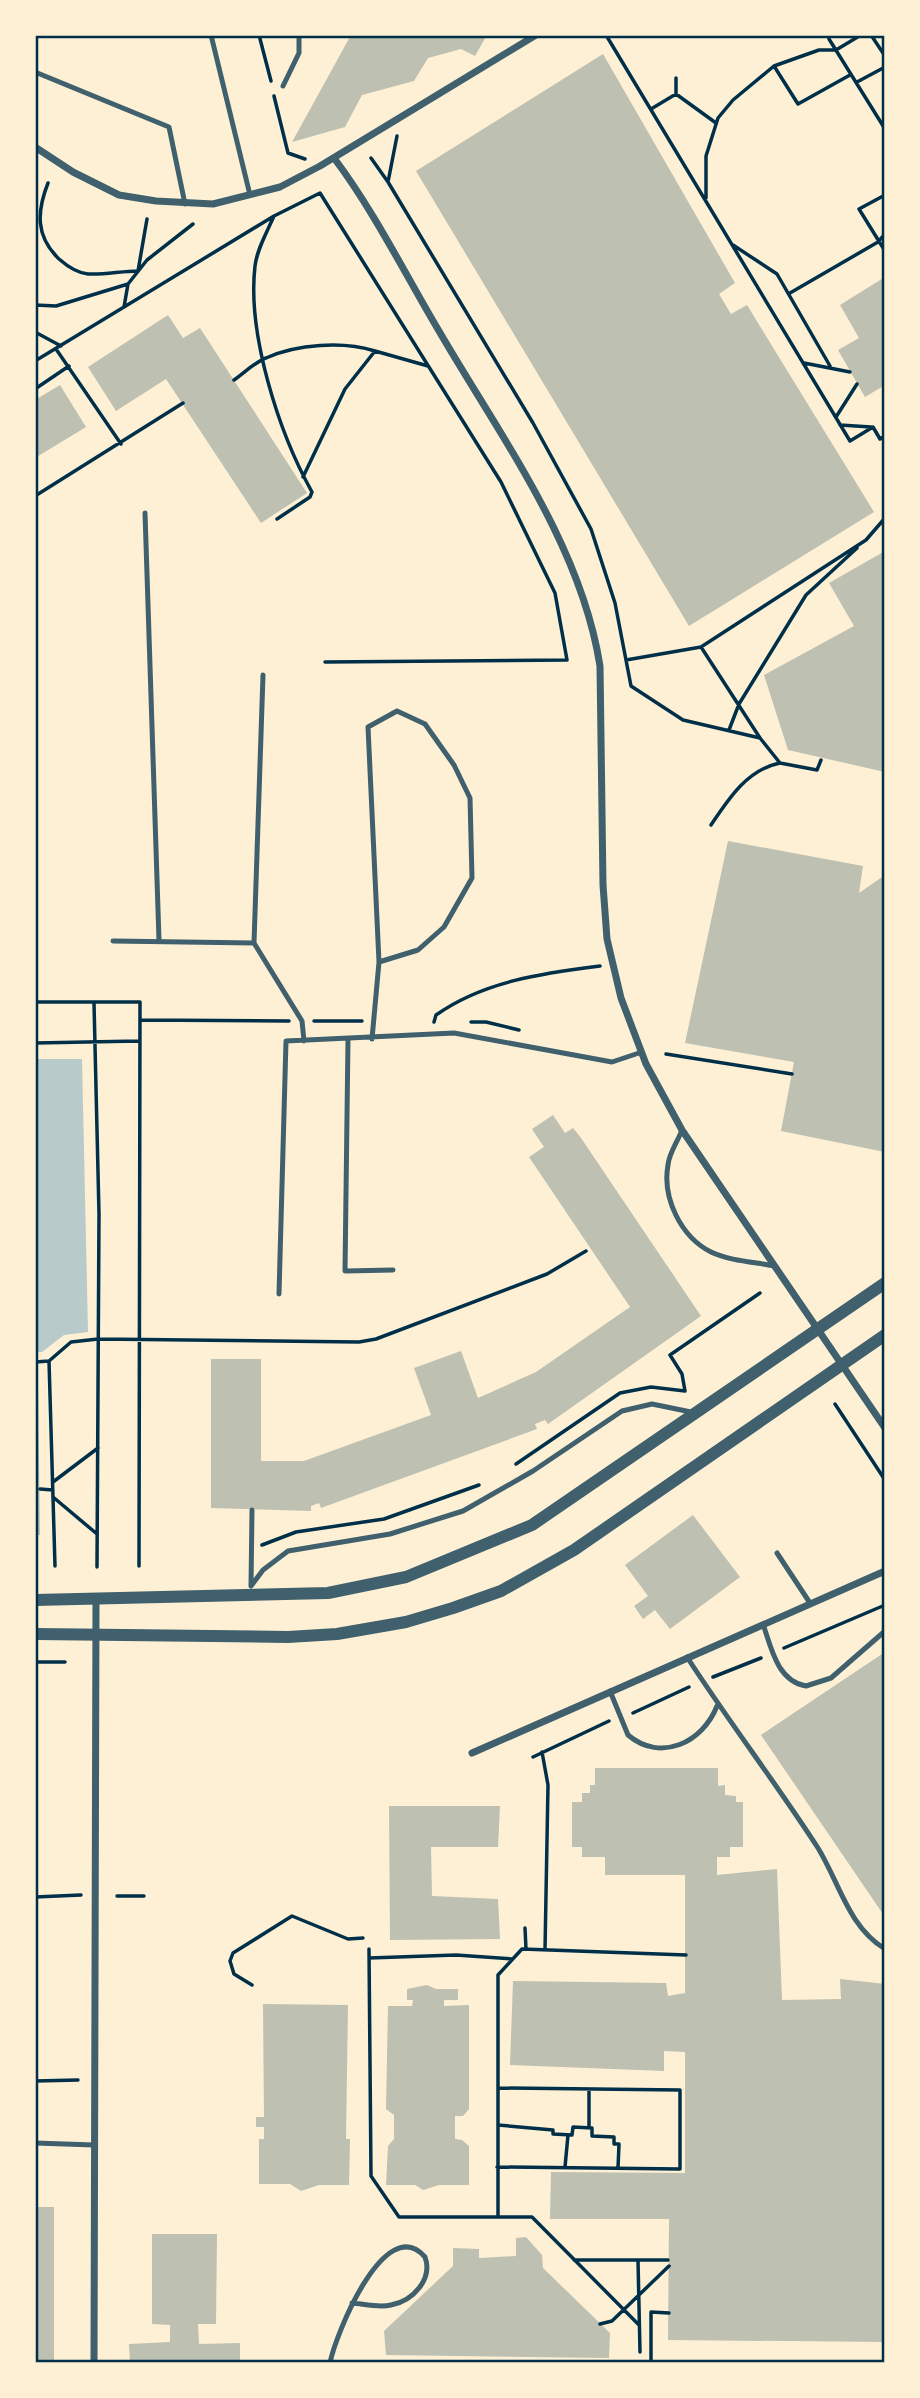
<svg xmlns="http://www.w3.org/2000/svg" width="920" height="2398" font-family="Manrope,sans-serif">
<rect width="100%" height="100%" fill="#fdf0d5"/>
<path fill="#b9caca" d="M35,1059H82L88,1332L64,1335L42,1352H35Z"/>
<path fill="#bec0b2" d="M351,35H487L475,56L461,49L428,58L414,81L362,95L345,127L292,142Z
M603,54L735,283L719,294L731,314L747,305L874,512L689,626L416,171Z
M885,277V385L865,397L838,350L859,338L840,305Z
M168,315L183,338L200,328L307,493L261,523L166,379L116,411L88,367Z
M60,385L86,427L35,458V400Z
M885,551V772L788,750L764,675L854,626L829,583Z
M728,841L863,866L859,893L885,875V1152L781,1131L794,1062L685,1043Z
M553,1115L565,1133L573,1128L581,1138L701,1316L548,1424L545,1420L535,1424L537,1429L321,1508L319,1503L311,1506V1511L211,1508V1359H261V1461H304L431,1415L414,1368L461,1351L478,1398L536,1372L630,1307L529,1157L544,1147L532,1129Z
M35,1384H38L40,1535H35Z
M693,1515L740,1577L670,1629L655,1610L643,1619L634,1606L648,1596L625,1565Z
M885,1652V1917L761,1735Z
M595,1768H718V1786L725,1785V1795L736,1796V1802H743V1847H730V1857H717V1875L777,1869L782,2000L841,1999L840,1979L885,1984V2342L668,2340L669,2219H550L551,2172L685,2173V2052L664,2051V2071L510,2065L513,1981L666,1983L668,1996L685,1993V1875H605V1857H582V1847H572V1802H582V1793H590V1785H595Z
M389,1806H500L498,1847H431L432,1896L498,1899L500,1939L390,1940Z
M427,1985L436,1989H458V2000H444V2006L469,2005V2109L463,2116H455V2139L462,2140L469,2146V2185H439L423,2190L415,2185H386L388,2146L394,2139V2115L386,2109L388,2006H412L413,2000H407V1989Z
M263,2004L348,2005L346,2139H350L349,2185H319L301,2191L290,2184H259V2139H264V2127H256V2117H264Z
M35,2207H54V2363H35Z
M152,2234H217L216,2324H198L199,2344L240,2343V2363H130L129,2344L170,2342V2325L152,2324Z
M526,2237L542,2255L543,2268L610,2333L609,2358L386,2355L384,2331L453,2266V2248L479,2249V2258L516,2256V2238Z"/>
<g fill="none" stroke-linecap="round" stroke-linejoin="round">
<path stroke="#003049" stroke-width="3.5" d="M259,35L271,81
M606,35L850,441L873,427L880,439L885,436
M871,35L885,56
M829,39L885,129
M774,66L798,104L850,75
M857,82L885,67
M676,94V78
M274,96L288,153L305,159
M651,109L676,94L716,123
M371,158L388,182L533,423L591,529L615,603L631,686L683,720L760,738L780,763L817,770L821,760
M388,182L397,136
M48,183C37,211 35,236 59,259C67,266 77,273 88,274C104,275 122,271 138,271L147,219
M885,195L859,209L885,251
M706,198V156L718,118L733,100L774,66L819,50H836L861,35
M274,216C267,232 257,249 255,266C247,334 279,433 312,492L310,497L277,519
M733,245L777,274L830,366
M790,293L878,242L885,234
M35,305L56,306L128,284
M124,307L128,284L147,260L193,224
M35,332L61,346
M56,349L121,444
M35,361L274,216L320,193L501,482L555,593L567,660L325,662
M804,363L850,372
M234,380C244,373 255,362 266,358C297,344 343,341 375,351
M35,389L69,366
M836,417L857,384
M840,425L871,427
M303,477L345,389L375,351L428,366
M35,496L183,403
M701,647L760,738
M626,660L701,647L866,540L885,518
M729,730L739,704L806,595L857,548
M711,825C729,798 748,769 780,763
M35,1002H140L139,1566
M94,1003L99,1214L97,1567
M140,1020L289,1021
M314,1021H362
M434,1022L436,1015C484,981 544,973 600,966
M471,1022H486L519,1030
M35,1043L139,1041
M666,1054L792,1074
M49,1361L55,1566
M35,1362L49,1361L71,1342L98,1339L359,1342L376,1339L547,1274L586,1251
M835,1404L885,1480
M516,1464L620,1393L651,1387L685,1391L682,1374L670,1355L760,1293
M53,1482L98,1448
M40,1489L53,1490
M53,1497L97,1534
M262,1545L296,1532L384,1519L479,1485
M784,1648L885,1605
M35,1662H65
M713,1677L761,1658
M633,1713L689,1687
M542,1752L548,1785L545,1950
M533,1757L609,1721
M117,1896H144
M35,1897L81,1895
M525,1928L526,1949
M369,1949L371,2176L399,2217H498V1975L522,1949L686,1955
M369,1958L456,1955L512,1959
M252,1985L234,1974L230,1961L233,1953L292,1916L348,1939L363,1938
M35,2081L78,2080
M498,2125L553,2130V2134L572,2135L573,2127L592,2128V2136L614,2137V2144H619L618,2168
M589,2127V2089
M497,2167L680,2169V2090L498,2088
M565,2167L568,2135
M498,2217H532L639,2325
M574,2260H668
M638,2260L640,2352
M600,2324L612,2321L669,2266
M651,2363V2312L669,2313"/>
<path stroke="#3f606c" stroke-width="5" d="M211,35L250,195
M35,72L169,127L185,204
M283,86L299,53V35
M145,513L159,940
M113,941L254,943L263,675
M254,943L302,1021L304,1041
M348,1039L345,1271L393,1270
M372,1039L379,962L418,950L444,927L472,878L470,798L454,765L425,724L397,711L368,727L379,962
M682,1130C678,1141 669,1153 668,1165C662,1198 681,1237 711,1252C730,1261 754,1262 775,1266
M279,1294L286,1041L454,1033L612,1062L642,1052
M777,1553L810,1603
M251,1586L263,1570L288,1551L390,1534L463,1511L533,1471L622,1411L652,1404L691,1412
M251,1586L252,1510
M763,1624C771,1647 777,1681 806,1686L831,1678L885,1631
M687,1657C729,1722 776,1783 818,1848C840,1884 848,1926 885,1949
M610,1691L628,1735C661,1763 703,1742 717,1706
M35,2143L94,2145
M330,2363C335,2336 385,2211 425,2257C433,2279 413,2301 391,2305C379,2308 364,2304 352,2303
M850,2363H880"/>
<path stroke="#3f606c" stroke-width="7" d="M35,147L73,172L119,195L156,201L213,204L280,187L320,166L536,35
M334,158C374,211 405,274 439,331C500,436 581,544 600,666L603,885L607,939L621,998L646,1064L682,1130L885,1428
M472,1753L885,1571
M94,2363L96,1600"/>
<path stroke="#3f606c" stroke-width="12" d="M35,1600L328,1593L406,1577L532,1525L885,1283
M35,1634L288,1637L337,1634L406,1622L453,1608L501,1591L574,1550L885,1335"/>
</g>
<rect width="920" height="2398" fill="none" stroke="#fdf0d5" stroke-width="74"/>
<rect x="37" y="37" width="846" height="2324" fill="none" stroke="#003049" stroke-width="2.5"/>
</svg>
